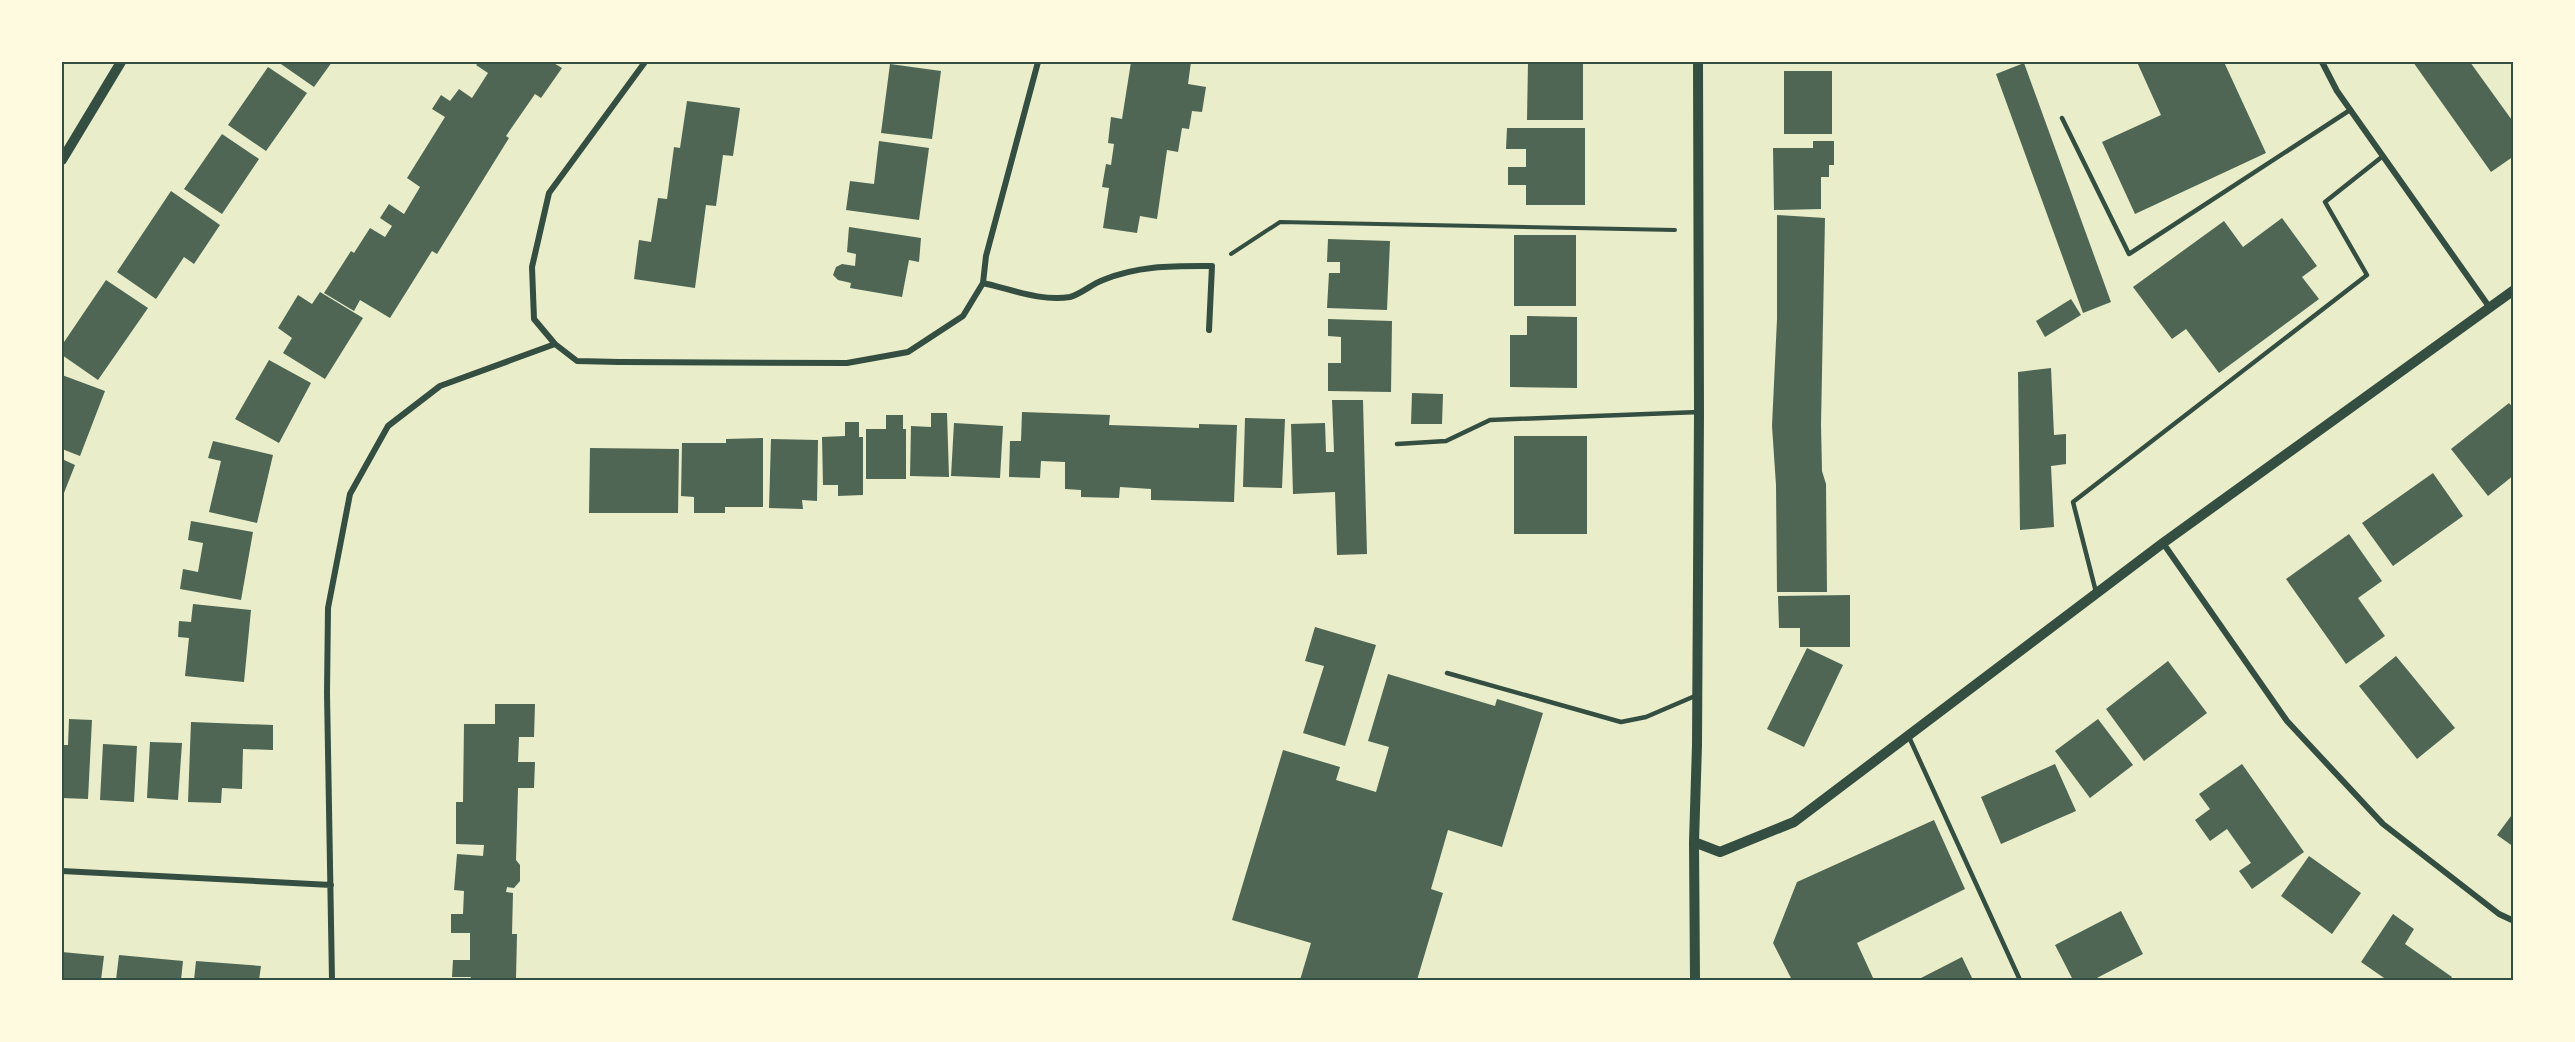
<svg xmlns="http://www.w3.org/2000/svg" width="2575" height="1042" font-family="Montserrat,sans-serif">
<rect width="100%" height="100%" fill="#e9edc9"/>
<path fill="#4f6655" d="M278,62H332L314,87Z
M479,62H552L562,68L541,98L535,94L506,136L509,138L437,254L432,251L390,318L360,300L354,311L324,293L351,251L354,253L370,228L385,237L392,226L380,218L389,204L404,214L420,187L407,178L445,117L432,109L441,95L450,101L459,89L472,98L488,73L476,65Z
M1131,62H1191L1188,84L1206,87L1202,112L1192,111L1189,129L1182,128L1178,152L1167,150L1157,219L1140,216L1137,233L1103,228L1109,188L1102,187L1106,164L1111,165L1114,144L1108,143L1111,117L1122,119Z
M1528,62H1583V120H1527Z
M2137,62H2224L2266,153L2135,214L2102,142L2161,115Z
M2413,62H2470L2514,123V156L2491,172Z
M2024,63L2111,302L2083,313L1996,74Z
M890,64L941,71L932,139L881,133Z
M268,67L307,93L266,151L228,125Z
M1784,71H1832V134H1784Z
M687,101L740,108L733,156L723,155L716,206L706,205L695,288L634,279L639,240L651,242L658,198L667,199L674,147L680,148Z
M1507,128H1585V205H1526V185H1508V167H1526V149H1506Z
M222,134L259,159L222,214L184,189Z
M879,141L929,148L919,220L846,210L850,181L874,184Z
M1813,141H1834V165H1829V177H1821V209L1774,210L1773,148H1813Z
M171,191L220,225L194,264L184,257L156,299L117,272Z
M1777,215L1825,218L1821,425L1822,471L1826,484L1827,592H1777L1776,485L1772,426L1777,319Z
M2282,218L2317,266L2302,277L2319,299L2219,373L2186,329L2172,339L2133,287L2224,221L2243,247Z
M849,227L921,238L919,262L909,260L902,297L850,288L851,283L838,280L833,275L836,267L842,264L855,266L856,254L847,252Z
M1514,235H1576V306H1514Z
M1328,239L1390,241L1387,310L1327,308L1329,273H1340V262H1327Z
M106,280L148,308L98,380L62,355V345Z
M320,292L363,318L325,379L283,353L292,338L278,328L298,295L312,304Z
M2071,299L2081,315L2045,337L2036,321Z
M1527,316L1577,317V388L1510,387V335H1527Z
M1328,319L1392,321L1391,392L1328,391V363H1341V337L1328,336Z
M269,360L311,383L279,443L235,419Z
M2051,368L2054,435L2066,434V464L2051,466L2054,527L2020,530L2018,372Z
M62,375L105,391L80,456L62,449Z
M1412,393L1443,394L1442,424H1411Z
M1332,400H1363L1367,554L1337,555L1335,492L1293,494L1291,424L1325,423L1326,452H1334Z
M2509,403L2514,409V475L2488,496L2451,449Z
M1022,412L1110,415L1109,425L1199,428V424L1237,425L1234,502L1151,500V489L1120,487L1119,498L1081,497V490L1065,489V462L1041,461L1040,478L1009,477L1010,441H1021Z
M931,413H947L949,477L910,476L911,426L931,427Z
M886,415H903V429H906V479H866V429H886Z
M1245,418L1285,419L1282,488L1243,487Z
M845,422H859V437H863V495L838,496V485H823L822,437L845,436Z
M954,423L1003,426L1000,478L951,476Z
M1514,436H1587V534H1514Z
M763,438V507H725V513H694V497L681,496L682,443H726V439Z
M771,439L818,440L817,501L802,500L803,509L769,508Z
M213,441L273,455L257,523L209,512L221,461L208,458Z
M590,448L679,449L678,513H589Z
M62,459L75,465L62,498Z
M2433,473L2463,516L2393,566L2362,523Z
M191,521L253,532L241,600L180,589L183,569L198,572L203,543L188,540Z
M2349,534L2382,581L2358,598L2385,636L2346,664L2286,579Z
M1850,595V647H1800V628H1779L1778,596Z
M193,604L251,610L244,682L185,676L189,638L178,637L179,621L191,622Z
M1315,627L1376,645L1345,746L1303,733L1324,666L1305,661Z
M1807,648L1843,665L1804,747L1767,729Z
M2396,656L2455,728L2417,759L2359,686Z
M2168,661L2207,713L2144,761L2106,709Z
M1388,674L1495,706L1497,699L1543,713L1502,847L1448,830L1431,889L1443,893L1417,980H1300L1311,943L1232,920L1283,750L1340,767L1336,780L1376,792L1389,747L1368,741Z
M495,704H535L534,737H519L518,762H535L534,788H518L516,860L520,865V881L514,888L507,887L506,892L513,893L512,934H517L516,978H520V980H470L471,977H452L453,960H470V933H451V914H463L464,891L454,890L457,854L483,856L484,845L456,844V802H463L464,724H495Z
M69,719L92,720L88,799L62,798V745H68Z
M2098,719L2133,765L2090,798L2055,751Z
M191,722L273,725V750L243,749L242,789L222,788L221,803L188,802Z
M150,742L182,743L178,800L147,798Z
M103,744L137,746L134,802L100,800Z
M2055,764L2076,811L2001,844L1981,797Z
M2242,764L2304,852L2252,889L2239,871L2251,863L2227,829L2210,841L2195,820L2210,809L2199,794Z
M2514,812V847L2497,835Z
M1934,820L1965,889L1857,943L1874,980H1792L1773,943L1797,882Z
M2309,856L2361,893L2332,934L2281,896Z
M2121,911L2143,954L2093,980H2073L2055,945Z
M2393,914L2414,929L2405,944L2452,977L2450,980H2387L2361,962Z
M62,952L104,956L101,980H62Z
M119,955L183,961L181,980H116Z
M1962,957L1973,980H1922L1921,978Z
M196,961L261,966L259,980H194Z"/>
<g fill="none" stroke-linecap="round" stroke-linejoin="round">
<path stroke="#344e41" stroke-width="4" d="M1231,254L1280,222L1675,230"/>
<path stroke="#344e41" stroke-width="4.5" d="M2062,118L2129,254L2350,110
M1397,444L1446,441L1490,420L1699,412
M2096,592L2073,502L2367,275L2325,202L2383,156
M1447,673L1621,722L1646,717L1695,696
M1909,737L2020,980"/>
<path stroke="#344e41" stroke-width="6" d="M2322,62L2337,91L2490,308
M983,283C1010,289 1042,302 1070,297C1081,294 1092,284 1103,280C1139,265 1174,266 1212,266L1209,330
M555,344L534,319L532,267L549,193L645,62
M2163,543L2287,721L2383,824L2499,914L2514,921
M62,871L331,885
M332,980L327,693L328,608L350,494L388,426L440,386L555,344L577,361L619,362L847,363L908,352L963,316L983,283L986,256L1038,62"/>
<path stroke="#344e41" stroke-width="10" d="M62,160L121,62
M1694,842L1720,852L1794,822L2163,543L2514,290
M1695,980L1694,842L1697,745L1699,412L1698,62"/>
</g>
<rect width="2575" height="1042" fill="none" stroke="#fefae0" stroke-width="126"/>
<rect x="63" y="63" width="2449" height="916" fill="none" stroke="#344e41" stroke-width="2"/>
</svg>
